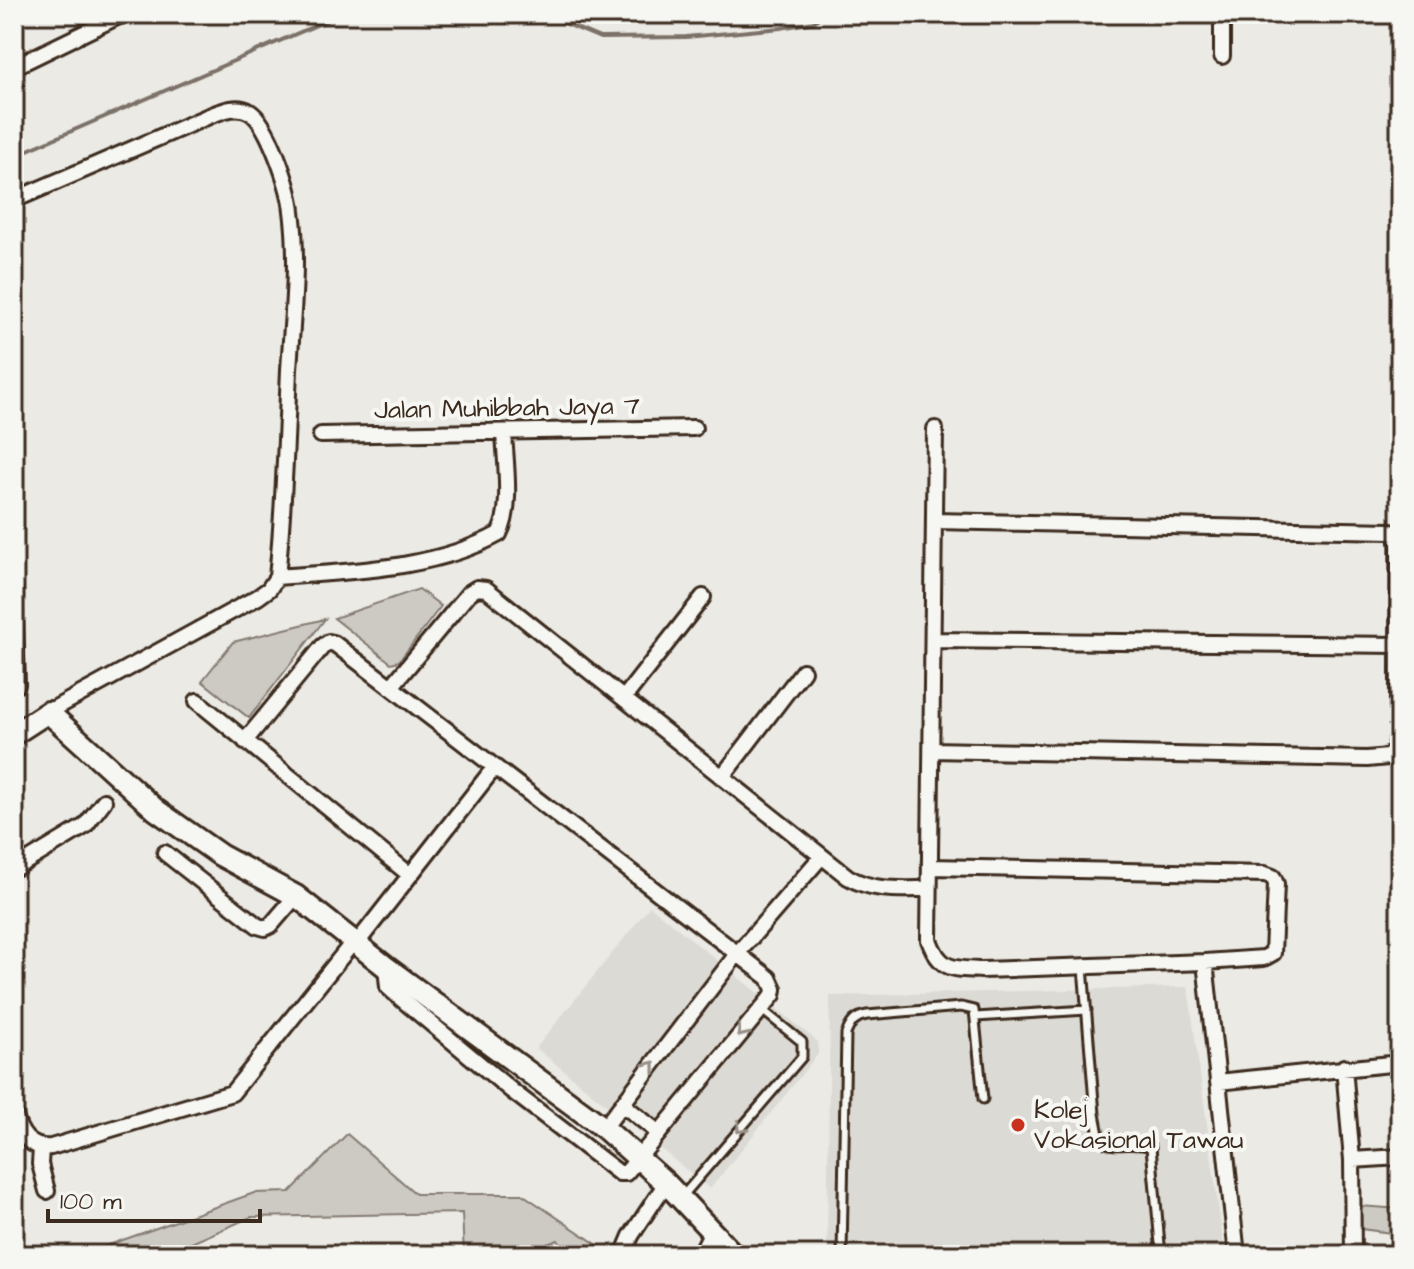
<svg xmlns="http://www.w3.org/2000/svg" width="1414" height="1269" font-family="'Architects Daughter',sans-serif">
<rect width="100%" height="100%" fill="#ebeae5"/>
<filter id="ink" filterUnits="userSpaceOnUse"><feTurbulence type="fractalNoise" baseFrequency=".0125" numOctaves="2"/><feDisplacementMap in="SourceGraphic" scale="16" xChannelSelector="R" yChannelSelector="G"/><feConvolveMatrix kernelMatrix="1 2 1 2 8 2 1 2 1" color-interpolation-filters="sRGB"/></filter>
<g filter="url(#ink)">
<path fill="#dcdad4" d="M650,906L818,1042V1054L710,1189L536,1048Z
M1188,987L1225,1255H827L830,996Z"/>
<path fill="#cdcac4" stroke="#847a71" stroke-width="2" d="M419,589L441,606L399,661L391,663L334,618Z
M325,619L249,718L202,681L233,642Z
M347,1134L416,1194H522L605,1250L600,1255H567L558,1240L533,1249L464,1254L462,1213L251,1217L164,1255H81L254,1193L290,1192Z
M1360,1206L1400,1209V1234L1361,1229Z"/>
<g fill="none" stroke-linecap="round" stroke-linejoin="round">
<path stroke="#7c7167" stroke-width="4" d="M543,14L600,38L686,37L781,28L814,22L822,14
M14,156L342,14"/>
<defs>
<path id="lane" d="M1083,967L1095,1114L1100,1140C1114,1150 1134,1140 1151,1147L1161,1255
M976,1017L1087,1010
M681,1198L802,1057V1042L761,1009
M842,1255L846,1034C851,1022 855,1017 867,1015L961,1007L974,1010L983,1099"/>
<path id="street" d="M1222,56V14
M14,67L123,14
M14,200L209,116C222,111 237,104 250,112C269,124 290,189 292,211C299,263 292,318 289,370C286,439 284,508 277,577L269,589L258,597L48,712
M321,435L694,428
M277,577C350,571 433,570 499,534C513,509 505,460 504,432
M14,590L17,685
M933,640L1400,645
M391,687L469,593L477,588L486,589L848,877C873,892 901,889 929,889
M624,698L703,597
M197,701L410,875
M245,741L323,646L329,642L335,644L769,978L774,989L773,995L626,1173H619L512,1091L398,996L388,987L386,967
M932,750L1367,759L1388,757L1395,750L1398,736L1399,545L1397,535L1391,531L935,521
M722,777L803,671
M165,853L258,926L265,928L271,925L296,896
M931,867L1265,874L1273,877L1276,884L1273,953L1264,958L1205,962L982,970C952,969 940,970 929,940L935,429
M14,869L85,826L104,801
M357,943L494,768
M1205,962L1237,1255
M1344,1067L1352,1160L1353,1255
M1218,1082L1400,1063
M622,1104L659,1133
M14,1113C19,1133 29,1149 51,1147L232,1093L354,941
M604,1128L737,954L821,857
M41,1148L40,1164L47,1191
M1352,1160L1400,1157
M623,1255L631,1236L666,1183
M706,1255L704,1247L712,1231"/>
<path id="secondary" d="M14,734L48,712L156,810L220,855L296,896L386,967L604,1128L666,1183L734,1255"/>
</defs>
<use href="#lane" stroke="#3b2a1e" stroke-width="13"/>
<use href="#street" stroke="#3b2a1e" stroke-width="20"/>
<use href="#secondary" stroke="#3b2a1e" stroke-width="26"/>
<use href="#lane" stroke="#f6f6f2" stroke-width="7"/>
<use href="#street" stroke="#f6f6f2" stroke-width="14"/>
<use href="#secondary" stroke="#f6f6f2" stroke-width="20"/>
</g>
<defs><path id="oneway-chevron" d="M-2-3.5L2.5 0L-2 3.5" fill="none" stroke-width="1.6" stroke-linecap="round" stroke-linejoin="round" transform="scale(2)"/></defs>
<g stroke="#989088">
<use href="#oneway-chevron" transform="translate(742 1032) rotate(129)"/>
<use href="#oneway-chevron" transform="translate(651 1066) rotate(-52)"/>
<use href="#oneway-chevron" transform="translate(741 1128) rotate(131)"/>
</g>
</g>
<circle fill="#c8321e" stroke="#f6f6f2" stroke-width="3" cx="1018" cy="1125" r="8"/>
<g text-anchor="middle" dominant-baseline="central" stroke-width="8" stroke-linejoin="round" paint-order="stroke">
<g font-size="26" fill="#3b2a1e" stroke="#f6f6f2">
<text transform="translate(507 408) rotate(-1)">Jalan Muhibbah Jaya 7</text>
</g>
<g font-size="26" fill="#3b2a1e" stroke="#f6f6f2" text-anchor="start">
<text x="1034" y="1110">Kolej<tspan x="1034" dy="30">Vokasional Tawau</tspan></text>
</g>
</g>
<rect width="1414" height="1269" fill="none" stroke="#f6f6f2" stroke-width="48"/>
<rect x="24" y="24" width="1366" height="1221" fill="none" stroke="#3b2a1e" stroke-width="3" filter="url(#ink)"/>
<path d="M48 1209v12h212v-12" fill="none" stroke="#3b2a1e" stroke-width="4"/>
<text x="60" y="1209" font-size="24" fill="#3b2a1e" stroke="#f6f6f2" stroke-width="6" paint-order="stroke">100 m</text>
</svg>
